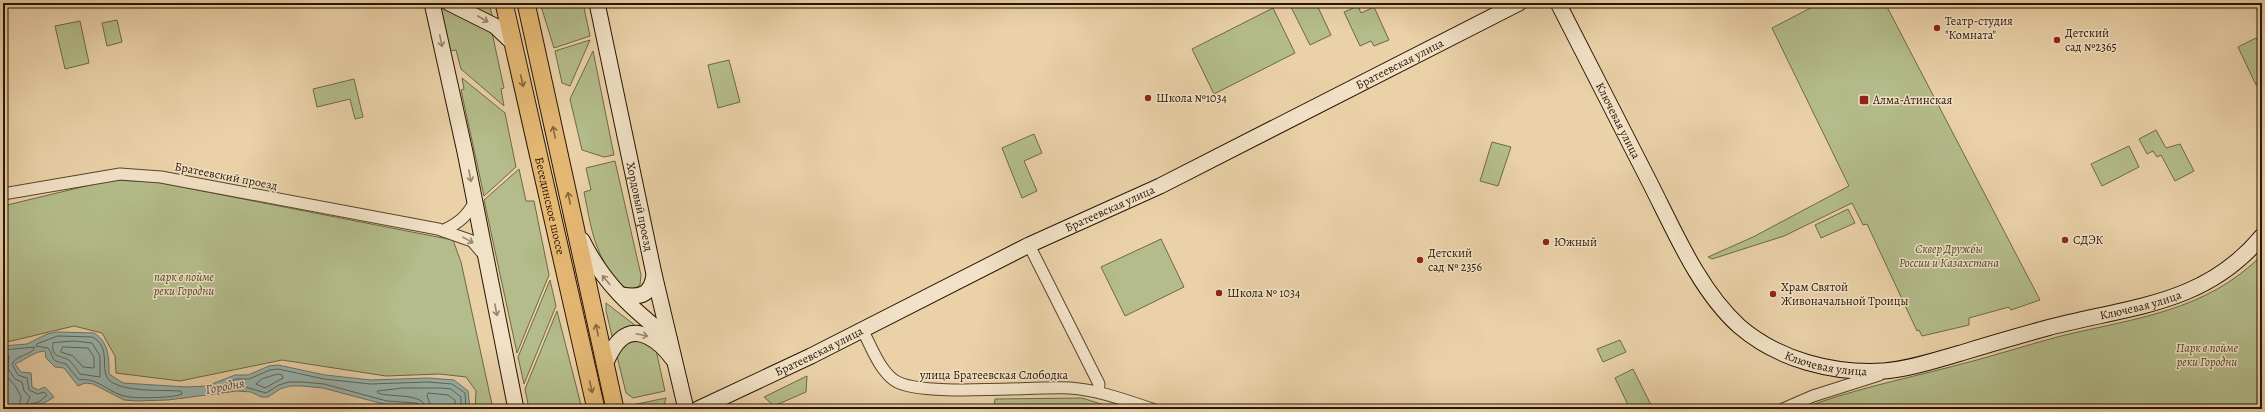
<svg xmlns="http://www.w3.org/2000/svg" width="2265" height="412" font-family="Alegreya,serif">
<rect width="100%" height="100%" fill="#ead1a8"/>
<filter id="stains"><feTurbulence type="fractalNoise" baseFrequency=".005" numOctaves="4"/><feColorMatrix values="0 0 0 0 .2 0 0 0 0 .09 0 0 0 0 .02 0 0 0 .5 -.17"/></filter>
<radialGradient id="worn" r=".72"><stop offset=".6" stop-color="#630" stop-opacity="0"/><stop offset="1" stop-color="#630" stop-opacity=".3"/></radialGradient>
<path fill="#b3bc8a" stroke="#6e6845" d="M463,3H489L493,19Z
M540,3H583L590,36L554,48Z
M1289,3H1316L1331,35L1310,45Z
M1820,3H1885L2040,300L2011,310L2009,307L1969,318V325L1922,336L1919,330L1917,331L1867,224L1863,225L1852,203L1784,236L1712,259L1708,257L1753,237L1849,186L1772,28Z
M1358,6L1361,13L1374,7L1389,40L1374,46L1371,41L1360,46L1344,12Z
M439,7H443L491,28L504,88L501,89L504,106L461,69L456,50L449,51Z
M1273,8L1295,53L1214,94L1192,49Z
M117,20L122,42L107,46L102,23Z
M80,21L89,63L65,69L55,26Z
M2256,38L2262,50V82L2256,85L2238,47Z
M590,40L570,86L562,83L555,51Z
M593,51L614,155L604,157L582,150L570,99Z
M729,60L740,102L718,108L708,65Z
M462,78L505,113L516,167L484,196L461,90L464,89Z
M354,79L363,117L355,119L350,99L317,107L313,89Z
M2156,130L2166,148L2180,144L2194,171L2175,181L2161,155L2157,157L2153,151L2147,154L2139,139Z
M1034,134L1042,153L1024,161L1037,191L1022,198L1002,148Z
M1492,142L1511,147L1498,186L1480,181Z
M2129,146L2139,167L2102,186L2091,164Z
M615,161L641,275L640,285C629,293 621,286 614,277C593,249 591,226 584,192L591,190L586,168Z
M519,169L526,201H534L549,275L517,353L484,200Z
M111,180L156,182L453,240L461,262L493,409H475L476,391L466,377L440,374L386,376L282,360L180,381L116,373L115,356L102,333L74,326L3,343V206Z
M1848,209L1855,223L1821,238L1815,225Z
M1161,239L1184,287L1125,316L1101,267Z
M2262,255V409H1801C1850,390 1900,380 1950,367C1987,358 2023,346 2061,336C2135,318 2205,312 2262,255Z
M550,280L556,306L524,384L518,357Z
M606,303L636,326L635,329L613,340L606,311Z
M557,311L582,409H529L525,389Z
M640,339L656,350L665,391L633,398L626,393L616,352L625,341Z
M1620,340L1626,352L1603,362L1597,349Z
M1633,369L1653,409H1630L1615,378Z
M807,376L806,392L774,406L764,397Z
M666,398L664,405L656,409H630L627,406Z
M1082,398L1117,409H994L995,399Z"/>
<path fill="#99b5af" stroke="#6c7569" d="M57,332L94,333C109,342 109,358 109,374L123,383L186,387L207,386L235,375H248L269,366L278,365L325,375L371,380L428,378L454,380L468,391L470,409H427L411,406L387,405L323,388L302,386H290L280,389L268,397H261L251,392L237,391L168,400L137,401L124,400L93,384L85,383L78,386L64,368L55,367L46,358L45,351C35,351 25,360 15,364L21,372L31,373L32,387L38,390L45,387L54,397C38,408 22,411 3,408V346L27,344L47,334Z"/>
<g fill="none" stroke-linecap="round" stroke-linejoin="round">
<path stroke="#616558" stroke-width="1" d="M58,336L92,337C113,347 98,371 110,381C124,392 162,390 181,391L182,394C173,398 135,399 124,396C108,392 97,377 79,380L66,364C48,359 57,362 48,348L36,346L37,344Z
M74,341L92,343L100,356V377L80,374C77,370 74,365 70,361C63,355 50,359 53,343Z
M63,347L88,348L94,357V368L83,367L73,356L61,352Z
M3,350L35,347C31,356 16,355 12,364L18,375L27,378L29,390L38,394L44,392L47,395L39,402L31,404L29,409
M3,355L9,356L8,369L15,379L22,382L24,391L30,397L24,409
M3,372L16,387L21,397L18,409
M278,374L282,375L283,378L265,388L256,384L262,379Z
M421,409L417,403L387,401L324,384L303,382H289L279,385L266,393L245,387L217,391L214,389L236,379H249L270,370L278,369L324,379L370,384L428,382L452,384L465,393L466,409
M426,409C425,392 391,398 378,393L377,391L403,388H442L451,389L461,397V409
M432,409L427,396L428,393L448,395L455,400V409"/>
<defs>
<path id="street" d="M3,194L120,174L161,177L438,229L472,241L484,255
M444,230C459,223 467,216 475,201
M1029,245L1099,384L1098,392
M862,329C871,346 879,369 894,380C918,398 1033,386 1070,388C1098,390 1125,400 1152,409
M1783,409L1813,396L1879,375"/>
<g id="secondary">
<path d="M432,3L465,152L516,409"/>
<path d="M449,3L495,26L513,43"/>
<path id="s1" d="M597,3L654,274L686,409"/>
<path id="s2" d="M1558,3C1589,63 1619,123 1650,183C1674,230 1699,290 1739,326C1778,360 1833,374 1884,371C1910,369 1936,360 1961,353C1990,344 2018,336 2047,328C2129,306 2204,306 2262,236"/>
<path d="M582,240C603,283 632,309 669,338"/>
<path d="M621,295C639,298 651,296 654,275"/>
<path d="M605,364C609,356 613,346 620,340C638,323 661,343 672,358"/>
<path id="s3" d="M698,409L811,356L1029,245L1160,186L1519,3"/>
</g>
<g id="primary">
<path id="s4" d="M504,3L596,409"/>
<path d="M526,3L615,409"/>
</g>
</defs>
<use href="#street" stroke="#59442a" stroke-width="13"/>
<use href="#secondary" stroke="#291500" stroke-width="17"/>
<use href="#primary" stroke="#291500" stroke-width="19"/>
<use href="#street" stroke="#f1e1c6" stroke-width="11"/>
<use href="#secondary" stroke="#f1e1c6" stroke-width="15"/>
<use href="#primary" stroke="#e5b874" stroke-width="17"/>
</g>
<defs><path id="oneway-shaft" d="M-6 0H5M1.5-3L5.5 0L1.5 3" fill="none" stroke-width="1.6" stroke-linecap="round" stroke-linejoin="round"/></defs>
<g stroke="#97856d">
<use href="#oneway-shaft" transform="translate(483 19) rotate(30)"/>
<use href="#oneway-shaft" transform="translate(441 41) rotate(78)"/>
<use href="#oneway-shaft" transform="translate(470 176) rotate(79)"/>
<use href="#oneway-shaft" transform="translate(468 240) rotate(29)"/>
<use href="#oneway-shaft" transform="translate(606 280) rotate(-130)"/>
<use href="#oneway-shaft" transform="translate(496 310) rotate(79)"/>
<use href="#oneway-shaft" transform="translate(642 335) rotate(12)"/>
</g>
<g stroke="#87663a">
<use href="#oneway-shaft" transform="translate(522 81) rotate(77)"/>
<use href="#oneway-shaft" transform="translate(554 132) rotate(-102)"/>
<use href="#oneway-shaft" transform="translate(569 198) rotate(-102)"/>
<use href="#oneway-shaft" transform="translate(597 330) rotate(-102)"/>
<use href="#oneway-shaft" transform="translate(591 387) rotate(77)"/>
</g>
<g fill="#8f2418" stroke="#f1e1c6" stroke-width="1.5">
<circle cx="1937" cy="28" r="4"/>
<circle cx="2057" cy="40" r="4"/>
<circle cx="1148" cy="98" r="4"/>
<rect x="1859" y="95" width="10" height="10" rx="2"/>
<circle cx="2065" cy="240" r="4"/>
<circle cx="1546" cy="242" r="4"/>
<circle cx="1420" cy="260" r="4"/>
<circle cx="1219" cy="293" r="4"/>
<circle cx="1773" cy="294" r="4"/>
</g>
<g text-anchor="middle" dominant-baseline="central" stroke-width="3" stroke-linejoin="round" paint-order="stroke">
<g font-size="12" fill="#291500" stroke="#f1e1c6" text-anchor="start">
<text x="1945" y="21">Театр-студия<tspan x="1945" dy="14">"Комната"</tspan></text>
<text x="2065" y="33">Детский<tspan x="2065" dy="14">сад №2365</tspan></text>
<text x="1156" y="98">Школа №1034</text>
<text x="1873" y="100">Алма-Атинская</text>
<text x="2073" y="240">СДЭК</text>
<text x="1554" y="242">Южный</text>
<text x="1428" y="253">Детский<tspan x="1428" dy="14">сад № 2356</tspan></text>
<text x="1781" y="287">Храм Святой<tspan x="1781" dy="14">Живоначальной Троицы</tspan></text>
<text x="1227" y="293">Школа № 1034</text>
</g>
<g font-size="12" fill="#291500" stroke="#f1e1c6">
<text stroke="none"><textPath href="#s3" startOffset="782">Братеевская улица</textPath></text>
<text stroke="none"><textPath href="#s2" startOffset="132">Ключевая улица</textPath></text>
<text transform="translate(226 176) rotate(11)">Братеевский проезд</text>
<text stroke="none"><textPath href="#s4" startOffset="208">Бесединское шоссе</textPath></text>
<text stroke="none"><textPath href="#s1" startOffset="208">Хордовый проезд</textPath></text>
<text stroke="none"><textPath href="#s3" startOffset="458">Братеевская улица</textPath></text>
<text stroke="none"><textPath href="#s2" startOffset="792">Ключевая улица</textPath></text>
<text stroke="none"><textPath href="#s3" startOffset="134">Братеевская улица</textPath></text>
<text stroke="none"><textPath href="#s2" startOffset="468">Ключевая улица</textPath></text>
<text x="994" y="375">улица Братеевская Слободка</text>
</g>
<g font-size="12" font-style="italic" fill="#524729" stroke="#f1e1c6">
<text x="1949" y="249">Сквер Дружбы<tspan x="1949" dy="14">России и Казахстана</tspan></text>
<text x="184" y="277">парк в пойме<tspan x="184" dy="14">реки Городни</tspan></text>
<text x="2207" y="348">Парк в пойме<tspan x="2207" dy="14">реки Городни</tspan></text>
</g>
<g font-size="13" font-style="italic" fill="#504d3d" stroke="#f1e1c6">
<text transform="translate(225 386) rotate(-10)">Городня</text>
</g>
</g>
<rect width="2265" height="412" fill="none" stroke="#ead1a8" stroke-width="16"/>
<rect x="4" y="4" width="2257" height="404" fill="none" stroke="#291500" stroke-width="2"/>
<rect x="8" y="8" width="2249" height="396" fill="none" stroke="#291500"/>
<rect width="100%" height="100%" filter="url(#stains)"/>
<rect width="100%" height="100%" fill="url(#worn)"/>
</svg>
